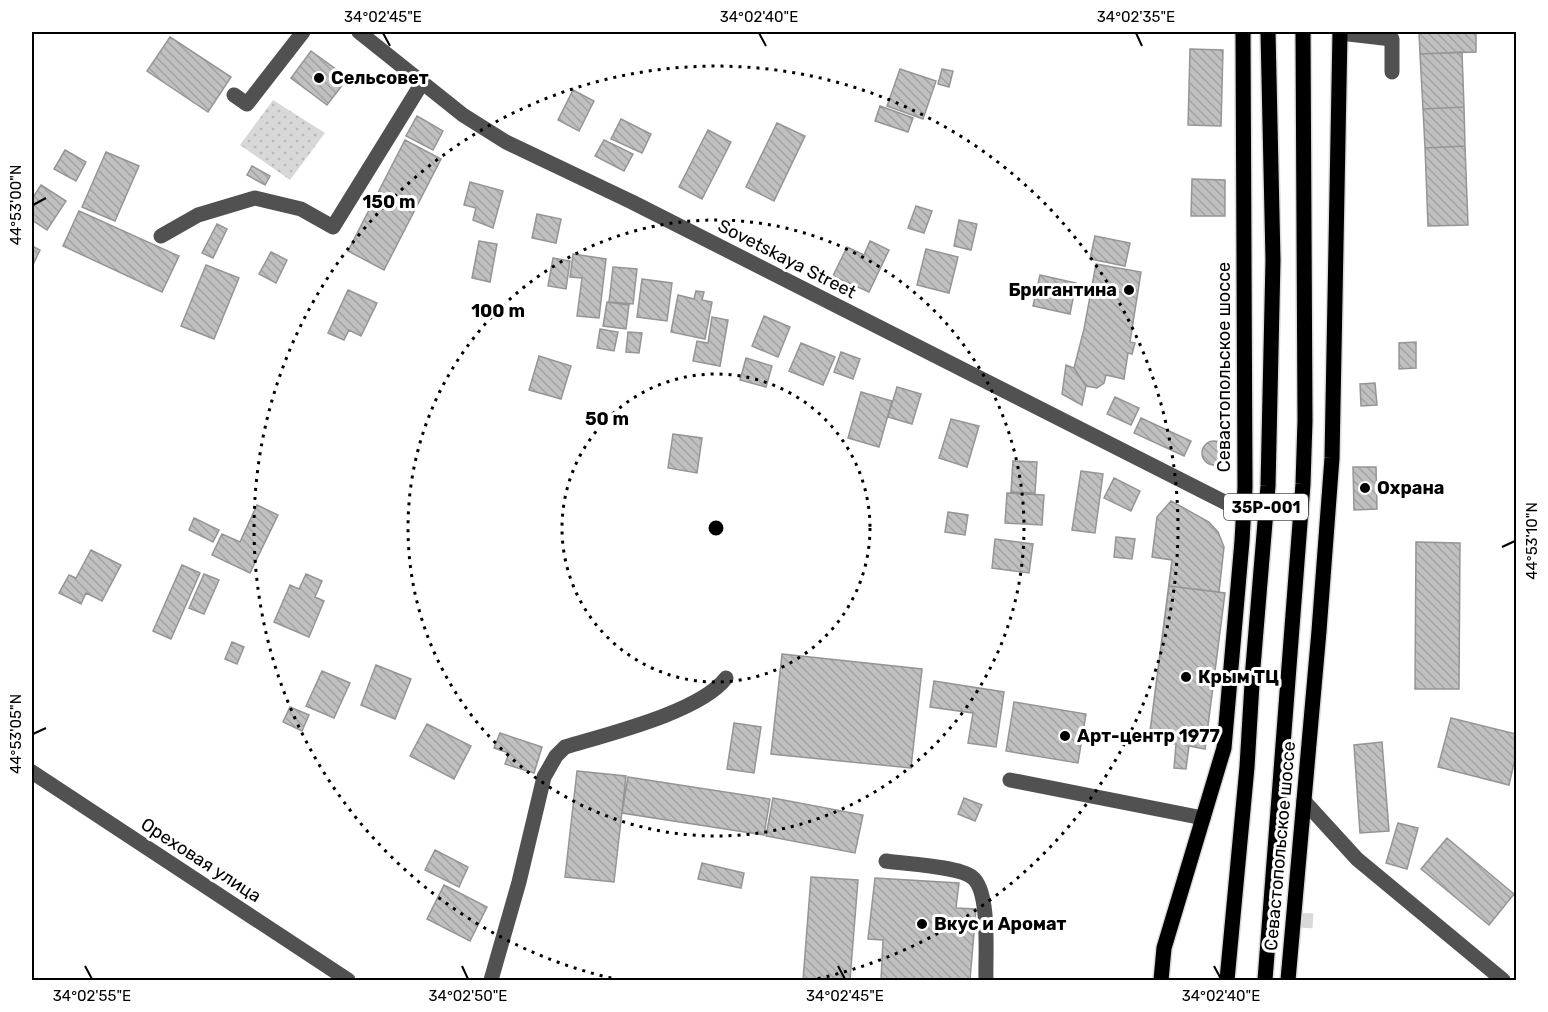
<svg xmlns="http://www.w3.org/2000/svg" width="1548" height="1012" font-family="Rubik,sans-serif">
<defs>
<pattern id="park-dots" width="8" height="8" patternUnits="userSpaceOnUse" patternTransform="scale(1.5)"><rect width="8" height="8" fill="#d8d8d8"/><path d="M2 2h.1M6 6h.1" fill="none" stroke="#b8b8b8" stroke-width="1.8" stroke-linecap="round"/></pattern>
<pattern id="building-back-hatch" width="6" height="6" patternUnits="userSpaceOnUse" patternTransform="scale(1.5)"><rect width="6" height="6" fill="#c0c0c0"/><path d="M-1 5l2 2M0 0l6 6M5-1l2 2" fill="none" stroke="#a3a3a3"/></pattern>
</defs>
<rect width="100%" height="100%" fill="#fff"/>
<path fill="url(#park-dots)" d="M273,100L325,133L290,180L240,145Z"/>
<path fill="url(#building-back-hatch)" stroke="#959595" stroke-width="1.5" d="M1419,32H1476V52L1420,54Z
M170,37L231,77L208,112L147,71Z
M1190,49L1223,50L1221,126L1188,125Z
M311,51L348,78L327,105L291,78Z
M1462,52L1464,107L1423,109L1420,54Z
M900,69L936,81L923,119L887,106Z
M942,69L953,71L949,87L938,84Z
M573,90L594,101L579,131L558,120Z
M880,106L913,118L908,132L875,121Z
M1464,107L1465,146L1425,148L1423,109Z
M417,116L443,131L433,150L406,136Z
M621,119L651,134L642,153L611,139Z
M777,123L805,136L774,201L746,187Z
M708,130L731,142L702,199L679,187Z
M405,140L441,159L384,270L348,251Z
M604,140L633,154L624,171L595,156Z
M1465,146L1468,225L1428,226L1425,148Z
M65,150L86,162L76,181L54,169Z
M106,152L139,166L115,221L82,207Z
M252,166L270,176L265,185L247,175Z
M1192,179L1225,180V216H1191Z
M470,182L503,191L493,228L473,220L476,208L464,205Z
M41,185L66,201L47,230L32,220V199Z
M916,206L932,211L924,233L908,228Z
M79,211L179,256L162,292L63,246Z
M537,214L561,219L556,243L532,238Z
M959,220L977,224L971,250L954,246Z
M217,224L227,229L213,258L202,253Z
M1095,236L1130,243L1125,266L1090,259Z
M479,241L497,244L490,282L472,278Z
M870,241L889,250L869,292L833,276L847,247L864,255Z
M32,246L40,250L32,267Z
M926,249L958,257L949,293L917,285Z
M271,252L287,260L276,283L259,274Z
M573,254L606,259L599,318L577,316L582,278L570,277Z
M553,258L570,261L566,289L548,286Z
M1096,264L1141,272L1130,342L1135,343L1132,354L1128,353L1124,379L1106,375L1104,383L1097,388L1086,386L1074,368L1084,329Z
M206,265L239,278L214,339L181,326Z
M613,267L637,269L633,304L609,302Z
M1040,275L1076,283L1070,314L1033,306Z
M642,279L672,283L667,321L637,317Z
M348,290L377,303L361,336L349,330L344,340L328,333Z
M696,291L704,292L702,300L712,302L705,339L671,332L678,295L694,299Z
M607,302L629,305L626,329L603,326Z
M764,316L790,327L778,357L752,346Z
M712,317L728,320L720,366L693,361L697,341L708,343Z
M600,329L618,332L614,351L597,348Z
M628,332L642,333L639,353L626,352Z
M1416,342V368L1399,369V343Z
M801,343L835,357L823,385L789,371Z
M841,352L860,359L853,379L834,372Z
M539,356L571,366L561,399L529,390Z
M746,358L772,366L766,387L740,380Z
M1066,365L1074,368L1086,386L1082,405L1062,394Z
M1375,383L1377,405L1361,406L1360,384Z
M897,387L921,394L912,424L888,417Z
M861,392L892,401L879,447L848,438Z
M1115,397L1139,408L1131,425L1107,414Z
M1141,418L1191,441L1184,456L1134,433Z
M951,419L979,426L967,467L939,458Z
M673,434L702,438L697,473L668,468Z
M1202 453a12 12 0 1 1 24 0a12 12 0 1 1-24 0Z
M1013,461L1037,462L1035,493L1011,492Z
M1353,467H1376L1377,509L1354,510Z
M1081,471L1103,474L1095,533L1072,530Z
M1114,478L1140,491L1131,511L1104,498Z
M1007,493L1044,495L1042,525L1005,523Z
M1171,501L1209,522L1218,532L1224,547L1219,592L1169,586L1172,560L1152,557L1157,517Z
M1171,501L1209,522L1218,532L1224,547L1219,592L1225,593L1205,749L1189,746L1186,769L1174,768L1176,744L1149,739L1172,560L1152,557L1157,517Z
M257,505L278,515L250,573L212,555L222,534L240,542Z
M948,512L968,515L965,535L945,532Z
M194,518L219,530L213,542L189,530Z
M1116,537L1135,539L1132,559L1114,557Z
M995,539L1033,544L1029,573L992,568Z
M1416,542L1460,543L1459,689H1415Z
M91,550L121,565L102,601L86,593L81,604L59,593L69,575L76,578Z
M182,565L200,573L171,639L153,631Z
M204,574L219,580L204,614L189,608Z
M306,574L322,581L315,597L324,601L309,637L274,622L290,585L299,589Z
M1169,586L1225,593L1205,749L1189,746L1186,769L1174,768L1176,744L1149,739Z
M232,642L244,647L237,664L225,659Z
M782,654L922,669L911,768L771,754Z
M376,665L411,679L395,719L361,705Z
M322,671L350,683L334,718L306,706Z
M934,681L1004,692L996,747L968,743L973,713L930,707Z
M1014,702L1086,714L1078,763L1006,751Z
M290,707L309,715L302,731L283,722Z
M1451,718L1516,734V754L1509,785L1438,767Z
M734,723L761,727L754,773L727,769Z
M427,724L471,746L454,779L410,756Z
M500,733L542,747L534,773L505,764L509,753L494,748Z
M1382,742L1389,831L1360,833L1354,745Z
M577,771L626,776L614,882L565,877Z
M628,777L770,799L764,835L622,813Z
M773,798L863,815L855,853L766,836Z
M964,798L982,805L975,821L958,814Z
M1398,823L1418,828L1407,869L1386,863Z
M1447,838L1514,894L1489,925L1421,869Z
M435,850L468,867L459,887L425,870Z
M702,863L744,873L741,888L698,879Z
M811,877L858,880L850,980H803Z
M875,878L959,883L956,908L976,909L970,980H881L883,940L868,939Z
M444,885L487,907L470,941L427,919Z"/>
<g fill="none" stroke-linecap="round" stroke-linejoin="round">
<path stroke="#d9d9d9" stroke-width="15" stroke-dasharray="15 8" stroke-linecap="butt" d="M1298,920L1315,921"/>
<defs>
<path id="major" d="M1161,980L1164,948L1224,748L1242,541L1245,487L1243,32
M1227,980L1247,767L1253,667L1268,486L1273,260L1268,32
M1265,980L1303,484L1305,421L1303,32
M1288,980L1319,631L1332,458L1340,32"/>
</defs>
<use href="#major" stroke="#dbdbdb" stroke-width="18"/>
<path stroke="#515151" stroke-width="15" d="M359,32L463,115L506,142L632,202L1244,512
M1340,33L1392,39V72
M234,95L247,104L303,32
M161,236L198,215L255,198L301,209L333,227L422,83
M32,772L348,980
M1010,780L1203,818
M1304,801L1357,859L1503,980
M886,861C905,864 958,866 972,877C991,891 985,958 986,980
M491,980L519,882L544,777L556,756L565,747C608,734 700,712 726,678"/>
<use href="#major" stroke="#000" stroke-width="15"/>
</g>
<path fill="none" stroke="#000" stroke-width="2" d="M383,33L390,46M759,33L766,46M1136,33L1142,46M33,205L46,198M1502,547L1515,541M33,734L46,728M85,966L92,979M462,966L468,979M838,966L845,979M1214,966L1221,979"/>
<g fill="none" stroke="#000" stroke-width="3" stroke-dasharray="3 6">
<circle cx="716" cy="528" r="154"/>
<circle cx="716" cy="528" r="308"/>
<path d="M620 980A462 462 0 1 1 812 980"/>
</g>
<g fill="#000" stroke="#fff" stroke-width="2">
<circle cx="319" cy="78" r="6"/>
<circle cx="1129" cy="290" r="6"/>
<circle cx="1365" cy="488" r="6"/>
<circle cx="1186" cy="677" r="6"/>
<circle cx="1065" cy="736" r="6"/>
<circle cx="922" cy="924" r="6"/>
</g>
<g text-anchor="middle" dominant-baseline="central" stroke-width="6" stroke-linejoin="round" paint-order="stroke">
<rect fill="#fff" stroke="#4c4c4c" stroke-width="1.5" x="1224" y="494" width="84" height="26" rx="4.5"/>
<g font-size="16" font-weight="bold" fill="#000">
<text x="1266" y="507">35Р-001</text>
</g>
<g font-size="18" font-weight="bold" fill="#000" stroke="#fff" text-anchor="start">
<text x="331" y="78">Сельсовет</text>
<text x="1117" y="290" text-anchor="end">Бригантина</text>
<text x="1377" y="488">Охрана</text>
<text x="1198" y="677">Крым ТЦ</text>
<text x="1077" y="736">Арт-центр 1977</text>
<text x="934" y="924">Вкус и Аромат</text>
</g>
<g font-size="18" fill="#000" stroke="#fff">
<text transform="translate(787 259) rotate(27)">Sovetskaya Street</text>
<text transform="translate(1224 367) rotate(-90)">Севастопольское шоссе</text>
<text transform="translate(1280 846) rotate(-85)">Севастопольское шоссе</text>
<text transform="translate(201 860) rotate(33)">Ореховая улица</text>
</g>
</g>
<circle cx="716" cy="528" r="9" fill="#000" stroke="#fff" stroke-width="3"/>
<g font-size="18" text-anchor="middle" font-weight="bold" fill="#000" stroke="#fff" stroke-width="6" stroke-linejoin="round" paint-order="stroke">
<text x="389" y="208">150 m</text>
<text x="498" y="317">100 m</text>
<text x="607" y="425">50 m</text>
</g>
<rect width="1548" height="1012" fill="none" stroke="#ffffff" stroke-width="66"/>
<rect x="33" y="33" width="1482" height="946" fill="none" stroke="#000" stroke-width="2"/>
<g font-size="15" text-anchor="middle" fill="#000">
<text x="383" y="22">34°02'45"E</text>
<text x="759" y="22">34°02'40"E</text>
<text x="1136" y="22">34°02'35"E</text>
<text transform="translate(16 205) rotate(-90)" y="5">44°53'00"N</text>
<text transform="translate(1532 541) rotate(-90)" y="5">44°53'10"N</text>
<text transform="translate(16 734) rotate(-90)" y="5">44°53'05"N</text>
<text x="92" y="1001">34°02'55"E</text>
<text x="468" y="1001">34°02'50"E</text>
<text x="845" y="1001">34°02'45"E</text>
<text x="1221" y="1001">34°02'40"E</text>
</g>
</svg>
